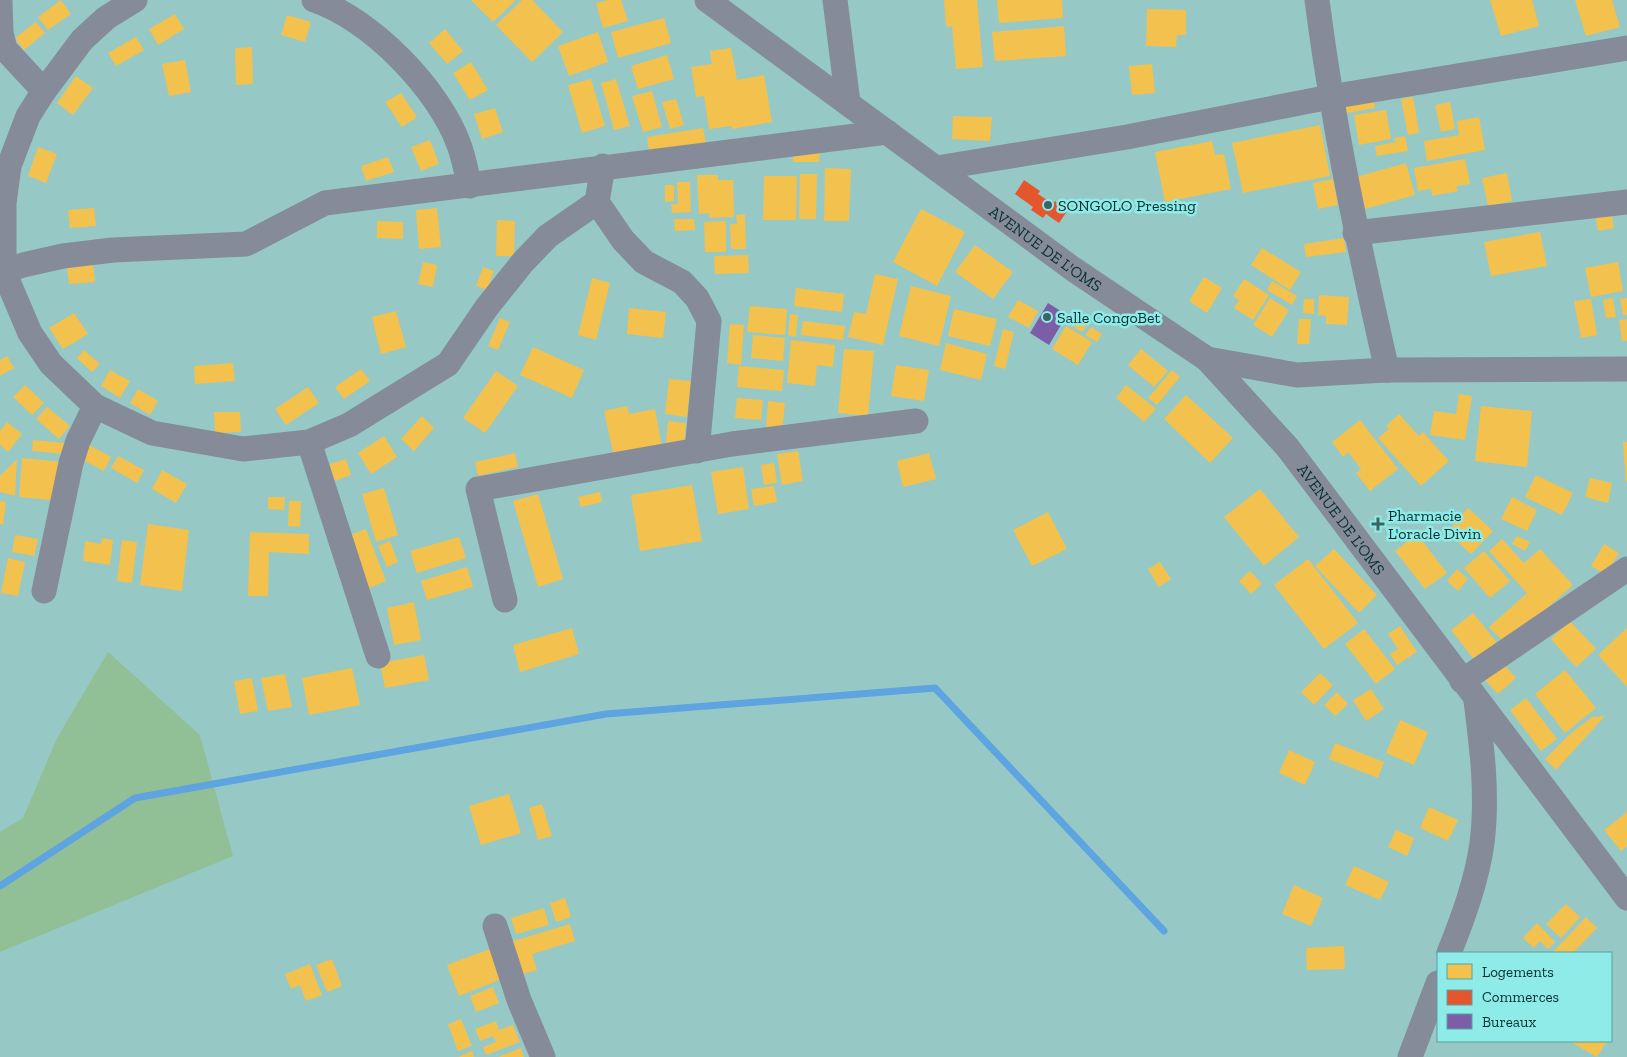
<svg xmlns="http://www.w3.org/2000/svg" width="1627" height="1057" font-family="'Zilla Slab',serif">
<rect width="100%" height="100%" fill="#96c9c6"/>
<path fill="#92c096" d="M108,652L200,735L233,856L0,952V832L23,818L57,738Z"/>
<path fill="#f2c14e" d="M61,0L71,14L48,30L38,17Z
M471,0H516L493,22Z
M522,0H532L563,32L532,62L496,25Z
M609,0H621L628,21L603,28L596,3Z
M944,0H977L983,67L956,69L952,26L946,27Z
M997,0H1062L1063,18L999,23Z
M1490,0H1532L1539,26L1501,36Z
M1575,0H1612L1620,27L1586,36Z
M1147,9L1186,10V35H1177L1176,47L1146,46Z
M175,14L184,29L158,45L149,29Z
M287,15L311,22L305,42L281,35Z
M664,18L671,43L618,58L611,32Z
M36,22L45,33L24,50L15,38Z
M1064,26L1066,56L995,61L992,32Z
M445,29L463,51L447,64L429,43Z
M598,32L608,62L569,76L558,46Z
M136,37L144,50L116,66L108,53Z
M252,47L253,84L236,85L235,48Z
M731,48L737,80L764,75L772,122L732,129V126L709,129L704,96L696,97L691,67L712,64L710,51Z
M667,55L674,79L638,89L631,66Z
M185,60L191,92L169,96L162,64Z
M471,62L488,90L470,100L453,73Z
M1152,64L1155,93L1132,95L1129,66Z
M76,76L93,88L73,115L57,103Z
M591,79L605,126L582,133L568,85Z
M616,79L630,126L614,130L601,83Z
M652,91L662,127L643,132L632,96Z
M401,93L417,117L402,127L385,102Z
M1413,97L1419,133L1408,135L1401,99Z
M676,99L684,125L670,129L662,102Z
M1374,100L1375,108L1342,114L1340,106Z
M1450,102L1455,129L1441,132L1435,105Z
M495,108L503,132L482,139L474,114Z
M1386,110L1391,139L1359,145L1354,115Z
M953,116L992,117L990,141L952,139Z
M1479,117L1485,150L1427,161L1424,141L1459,135L1457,121Z
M1320,125L1330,176L1243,193L1232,143Z
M703,128L706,143L649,152L647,137Z
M1405,136L1408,151L1377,156L1375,146L1396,142L1394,138Z
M430,140L439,164L421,171L411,147Z
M1212,141L1215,155L1224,154L1231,189L1165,202L1155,152Z
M38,147L57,154L46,183L28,176Z
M793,150H820L819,162H793Z
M388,157L394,172L366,181L361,166Z
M1465,159L1470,184L1456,186L1458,191L1432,196L1431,189L1418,191L1414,168Z
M1406,163L1415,195L1365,209L1356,177Z
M825,168L851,169L849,221H824Z
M1507,173L1512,201L1488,206L1482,178Z
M800,174H817L816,219H799Z
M697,175H718V180H733L734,217L709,218V213L699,214Z
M764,176H797L796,220H763Z
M1333,179L1338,205L1318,209L1313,183Z
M677,182H690L691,212L672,213L671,204H678Z
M665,185H674V201L665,202Z
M94,208L96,226L70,228L68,210Z
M437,208L441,247L419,249L416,210Z
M921,209L965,232L937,286L893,262Z
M1611,210L1614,228L1598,231L1595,212Z
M745,214L746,249H731L730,224H737L736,215Z
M674,219H694L695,230L675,231Z
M497,220L515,221L514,256H496Z
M377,221L403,222V239L377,238Z
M726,221V252H705L704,222Z
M1540,232L1547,266L1491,276L1484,242Z
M1344,238L1346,252L1306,257L1304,244Z
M975,245L1013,272L993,299L955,272Z
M1262,248L1301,272L1290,290L1251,265Z
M748,255L749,273L715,274L714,256Z
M423,262L437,265L433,287L418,284Z
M1618,262L1623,291L1591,297L1585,268Z
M93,264L95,282L69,284L67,266Z
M483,267L494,271L487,290L476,286Z
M875,274L898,279L883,345L848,337L854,312L866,314Z
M1204,277L1222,288L1207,313L1189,301Z
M592,278L610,283L596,340L578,335Z
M1244,279L1269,295L1253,320L1234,308L1239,300L1233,296Z
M1272,281L1297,296L1292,305L1267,290Z
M911,286L951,296L939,346L899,336Z
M796,288L844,294L842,312L794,306Z
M1319,295L1349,297L1347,325L1326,324V316L1318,315Z
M1270,298L1289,310L1272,337L1253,325Z
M1613,298L1616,317L1606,318L1603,300Z
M1627,298V315H1623L1620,299Z
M1304,299H1314V314L1303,313Z
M1591,299L1597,335L1581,338L1574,301Z
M1018,300L1038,311L1029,328L1008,317Z
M750,306L787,309L785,335L747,332Z
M629,308L666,312L663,338L627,334Z
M954,309L997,319L990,346L948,336Z
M396,311L406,347L381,354L372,317Z
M74,313L88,334L63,349L49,328Z
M790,314L798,315L796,337L788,335Z
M1070,315L1087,325L1082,332L1066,323Z
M500,318L510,322L498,350L488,346Z
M1299,319H1311L1309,344H1297Z
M1627,319V341H1622L1619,320Z
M803,321L845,326L843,340L801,335Z
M730,324L744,325L741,365L727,363Z
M1066,326L1092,342L1078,365L1052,349Z
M1091,327L1102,334L1097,342L1085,335Z
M1003,329L1014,332L1005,369L994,366Z
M753,335L785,338L783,361L751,358Z
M791,340L835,345L833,367L817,365L815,386L787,383Z
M946,343L987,354L981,380L940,370Z
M533,347L584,370L572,398L520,375Z
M844,349L874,351L868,416L838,413Z
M1141,349L1168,371L1154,387L1128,365Z
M84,350L100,364L92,372L77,358Z
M7,356L14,368L0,376V360Z
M233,363L235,381L195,384L194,366Z
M896,365L929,370L924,401L891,396Z
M739,366L784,370L782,391L737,387Z
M361,369L370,381L344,399L335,387Z
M110,370L130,381L120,398L101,386Z
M1172,370L1180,377L1157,405L1148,398Z
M496,371L518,386L485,433L463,418Z
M669,379L691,381L687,417L665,414Z
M25,385L44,403L32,415L13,397Z
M1126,385L1156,409L1144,422L1116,398Z
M308,387L319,403L286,425L275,409Z
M138,389L158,401L150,415L130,403Z
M1459,394L1472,396L1465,440L1430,435L1434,411L1456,414Z
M1186,395L1233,438L1210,463L1164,419Z
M737,398L763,400L761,420L735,418Z
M768,401L785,403L782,432L766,430Z
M627,406L629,414L655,409L662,447L614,457L604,411Z
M1481,406L1532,411L1527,467L1475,461Z
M47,407L70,426L59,439L36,419Z
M214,412H240L241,432L215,433Z
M1399,414L1419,436L1423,432L1449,461L1421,486L1378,438L1389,429L1386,426Z
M422,416L434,428L414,451L401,439Z
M1360,420L1398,469L1370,491L1356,473L1361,469L1348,452L1343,457L1332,442Z
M668,421L686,423L684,446L666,444Z
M7,422L22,434L8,452L0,445V431Z
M384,436L397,457L371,474L358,453Z
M33,440L65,443L64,454L32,451Z
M1623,442H1627V482H1626Z
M87,444L111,457L104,471L79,458Z
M798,451L803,481L782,485L777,454Z
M515,453L518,467L478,476L475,462Z
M929,453L936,479L903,487L897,461Z
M118,456L144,470L137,483L111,468Z
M22,458L64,462L61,501L19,497Z
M17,459L15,496L0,492V476Z
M346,459L351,475L326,484L320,467Z
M774,463L777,483L764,485L761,465Z
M743,467L749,509L718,514L711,472Z
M162,470L187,484L176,503L152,489Z
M1536,475L1573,493L1562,515L1525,497Z
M1590,478L1612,483L1608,503L1585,497Z
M692,485L702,541L640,551L631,495Z
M774,486L777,502L754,506L751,489Z
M384,488L398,535L376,542L362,494Z
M1260,489L1299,537L1264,566L1224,517Z
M600,492L602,502L581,507L578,497Z
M538,494L563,579L538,587L513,501Z
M268,497H285L284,510L268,509Z
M1512,497L1537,510L1527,531L1501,519Z
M0,501L6,502L3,525L0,524Z
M289,501H301L300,527L288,526Z
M1468,508L1493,531L1471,554L1447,532Z
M1048,512L1067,549L1032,566L1013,530Z
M148,524L189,530L182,591L140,585Z
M366,529L386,581L367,589L347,536Z
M250,532L309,534V554L269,552L268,596H248Z
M1417,534L1447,573L1425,589L1395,551Z
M15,535L38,539L34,556L12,552Z
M1517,536L1530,542L1525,551L1512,544Z
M459,537L466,558L417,573L410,551Z
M102,538L113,540L110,565L83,561L85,541L101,544Z
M1502,539L1524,563L1540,549L1573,585L1506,645L1489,627L1527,593L1489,551Z
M122,540L137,542L132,583L117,581Z
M390,541L398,562L387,567L378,546Z
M1604,544L1619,553L1606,575L1591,566Z
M1334,549L1377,595L1359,613L1315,566Z
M1484,551L1510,581L1490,598L1464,568Z
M8,558L25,562L18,596L1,593Z
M1308,559L1358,623L1324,649L1274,585Z
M1160,562L1171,579L1159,587L1148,569Z
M467,567L473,587L427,600L421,581Z
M1457,569L1468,579L1458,591L1447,581Z
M1250,571L1262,584L1251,594L1239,581Z
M414,602L421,640L394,645L387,608Z
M1473,613L1498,644L1476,662L1451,630Z
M1570,621L1596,649L1576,667L1551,639Z
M1400,626L1417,652L1397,665L1390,654L1398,649L1388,634Z
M572,628L579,654L520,672L513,645Z
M1627,628V687L1598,655Z
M1364,629L1395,669L1376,684L1345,644Z
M424,655L429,680L385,688L380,663Z
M1500,660L1516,678L1498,694L1482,677Z
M352,668L360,705L309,715L302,678Z
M1565,670L1596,708L1565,733L1535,694Z
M1320,673L1333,685L1314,705L1301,692Z
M285,674L292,707L268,711L261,678Z
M252,678L258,711L240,714L234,681Z
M1371,689L1384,709L1366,721L1353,700Z
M1337,692L1348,704L1335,716L1324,705Z
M1526,698L1557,739L1541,751L1510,710Z
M1605,716L1556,770L1545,759L1570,734L1592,717Z
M1400,720L1428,732L1414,765L1386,753Z
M1335,743L1384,762L1378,778L1329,759Z
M1289,750L1315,762L1305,785L1279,773Z
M509,794L521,833L481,845L469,806Z
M542,804L552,836L538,840L529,808Z
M1429,807L1458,820L1448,841L1420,828Z
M1627,812V846L1621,851L1604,830Z
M1396,830L1414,838L1407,856L1388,847Z
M1354,866L1389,882L1380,900L1345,885Z
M1294,885L1323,898L1311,926L1282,914Z
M565,898L571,917L556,922L550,903Z
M1566,904L1580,917L1561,938L1546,924Z
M544,908L549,925L516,934L511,918Z
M1586,917L1597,928L1573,953H1552Z
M1537,923L1555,942L1548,949L1540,941L1534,948L1523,938Z
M570,924L575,941L532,954L537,970L520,975L510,942Z
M1344,946L1345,969L1307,970L1306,948Z
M490,949L502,979L459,996L447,965Z
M332,959L342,986L327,992L316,965Z
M310,964L322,995L306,1001L300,985L291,989L285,974Z
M493,987L499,1003L476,1012L470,996Z
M461,1019L472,1046L458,1051L448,1024Z
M496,1021L499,1030L513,1025L520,1042L486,1055L483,1047L496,1042L493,1036L480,1041L475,1029Z
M1569,1041H1607L1597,1057Z
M521,1048L524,1057H498Z
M472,1051L474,1057H458Z"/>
<path fill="#e4572e" d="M1024,180L1040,191L1038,194L1053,204L1055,201L1068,210L1059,223L1046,214L1043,218L1031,210L1033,207L1015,194Z"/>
<path fill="#7b5ea7" d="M1048,303L1067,315L1049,345L1030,333Z"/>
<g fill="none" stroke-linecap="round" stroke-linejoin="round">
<path stroke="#5da4e1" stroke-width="7" d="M0,886L135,798L606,714L935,688L1164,931"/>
<g stroke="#858b98" stroke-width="25">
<path d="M135,0L106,18L82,40L44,91L28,116L9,166L4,203V272L30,333L51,364L95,406L152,433L243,449L309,442L349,425L448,364L487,307L523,262L548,236L597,202"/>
<path d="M314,0C371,19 439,89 459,145C464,158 466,172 470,186"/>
<path id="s1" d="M707,0L1073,269L1207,359L1288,448L1627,898"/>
<path d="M835,0L848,103"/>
<path d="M1317,0C1333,125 1359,247 1387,370"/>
<path d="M0,2L1,33L5,49L44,91"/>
<path d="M603,166L597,202L623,240L644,262L682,282L697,298L709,321L697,451"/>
<path d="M937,168L1127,137L1330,97L1627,48"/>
<path d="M1355,233L1627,202"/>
<path d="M0,273L23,265L63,256L113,250L246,244L325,203L887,132"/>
<path d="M1207,359L1297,375L1387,370L1627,369"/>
<path d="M309,442L378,656"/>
<path d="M44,591L71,463L78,441L95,406"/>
<path d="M505,600L478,489L732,444L916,421"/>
<path d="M1462,681L1627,569"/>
<path d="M495,926L519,1000L543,1057"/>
<path d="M1449,953C1463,918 1477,880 1482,843C1488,795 1482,748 1476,701"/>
<path d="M1410,1057L1438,983"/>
</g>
</g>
<g fill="#396664" stroke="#8eebe8" stroke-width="2">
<circle cx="1048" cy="205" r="5"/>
<circle cx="1047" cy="317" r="5"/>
<path d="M1375.5 516.5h5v5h5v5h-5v5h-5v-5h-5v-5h5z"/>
</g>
<g text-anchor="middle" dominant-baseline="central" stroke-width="5" stroke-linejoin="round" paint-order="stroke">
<g font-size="16" fill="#073130" stroke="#8eebe8" text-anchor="start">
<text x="1058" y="205">SONGOLO Pressing</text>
<text x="1057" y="317">Salle CongoBet</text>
<text x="1388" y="515">Pharmacie<tspan x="1388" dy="18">L'oracle Divin</tspan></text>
</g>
<g font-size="16" fill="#073130" stroke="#8eebe8">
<text stroke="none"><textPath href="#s1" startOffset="420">AVENUE DE L'OMS</textPath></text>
<text stroke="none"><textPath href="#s1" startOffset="825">AVENUE DE L'OMS</textPath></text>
</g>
</g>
<rect x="1437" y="952" width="175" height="90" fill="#8eebe8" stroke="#58a19e"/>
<rect x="1447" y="964" width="25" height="15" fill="#f2c14e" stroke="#58a19e"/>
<text x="1482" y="977" font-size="15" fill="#073130">Logements</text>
<rect x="1447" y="990" width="25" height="15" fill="#e4572e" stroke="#58a19e"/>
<text x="1482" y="1002" font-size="15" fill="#073130">Commerces</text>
<rect x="1447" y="1014" width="25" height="15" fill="#7b5ea7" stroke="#58a19e"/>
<text x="1482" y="1027" font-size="15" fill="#073130">Bureaux</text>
</svg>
